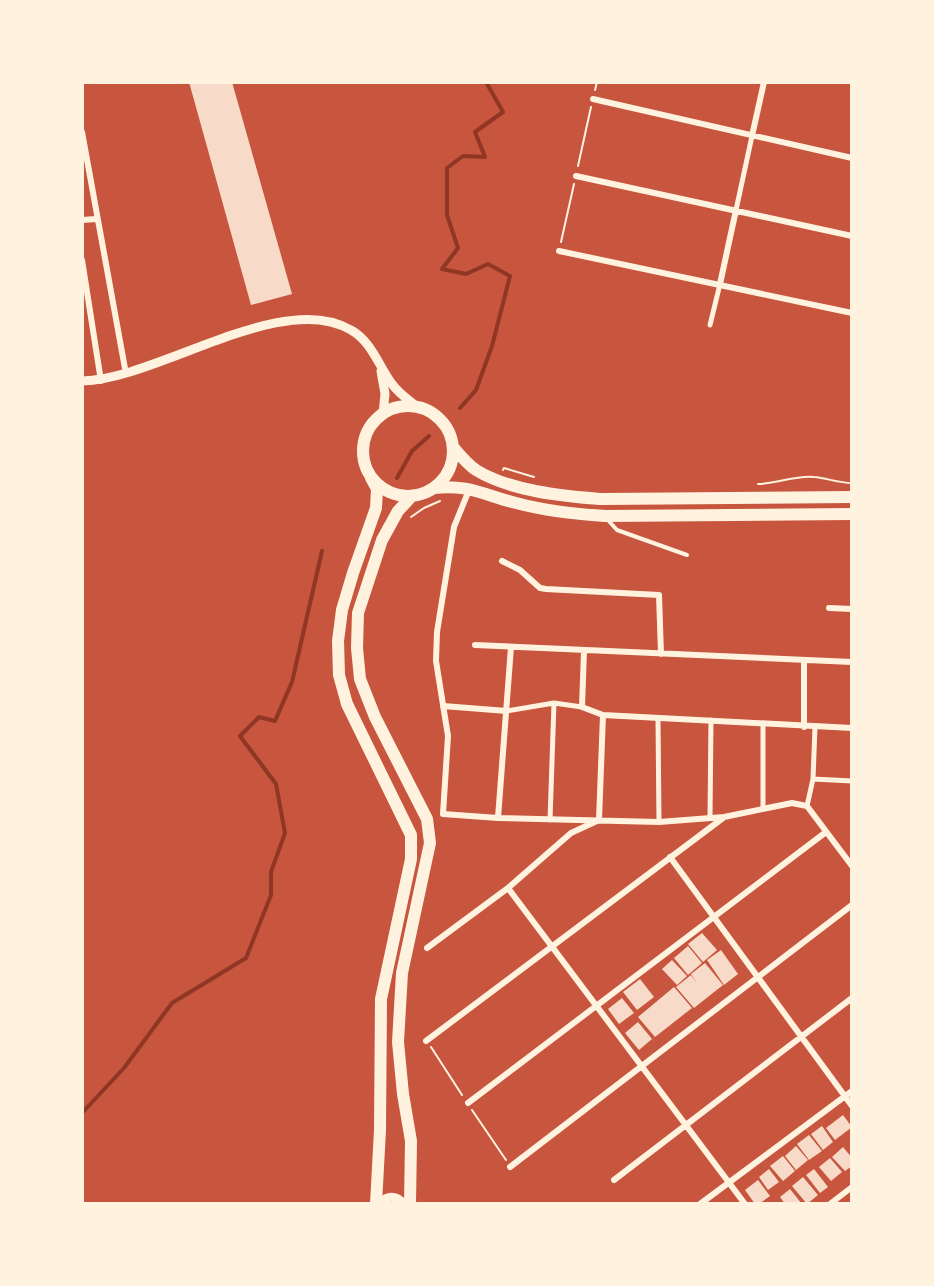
<svg xmlns="http://www.w3.org/2000/svg" width="934" height="1286" font-family="Commissioner,sans-serif">
<rect width="100%" height="100%" fill="#c8553d"/>
<g fill="none" stroke-linecap="round" stroke-linejoin="round">
<path stroke="#8f3625" stroke-width="4" d="M460,408L476,390L492,346L510,276L488,264L466,274L442,269L458,248L447,215V168L463,156L485,157L475,132L503,112L486,82
M397,478L412,451L429,436
M82,1113L124,1068L172,1003L246,958L271,895V872L285,833L276,784L240,736L259,717L275,721L292,682L322,551"/>
</g>
<path fill="#f7dbc8" d="M189,82H232L292,294L251,305Z
M702,933L717,950L703,962L688,944Z
M688,946L702,963L688,975L674,958Z
M721,950L738,974L724,985L707,960Z
M672,960L687,976L677,985L662,969Z
M705,963L723,985L694,1008L676,987L691,975L697,983L691,974Z
M640,979L654,997L637,1010L623,992Z
M674,987L692,1008L655,1037L638,1017Z
M622,998L634,1013L619,1024L608,1009Z
M638,1022L652,1039L639,1050L625,1033Z
M843,1115L852,1127L835,1140L826,1128Z
M822,1126L833,1142L823,1150L811,1134Z
M809,1135L822,1151L809,1160L797,1144Z
M796,1146L808,1160L796,1170L785,1156Z
M843,1147L852,1158V1166L845,1171L832,1157Z
M783,1156L795,1171L783,1181L770,1166Z
M830,1158L842,1172L831,1181L819,1167Z
M769,1169L779,1182L768,1190L759,1177Z
M814,1169L828,1187L820,1193L806,1175Z
M803,1177L818,1195L807,1204L792,1186Z
M758,1180L770,1196L759,1204H755L745,1190Z
M790,1189L802,1204H785L780,1197Z"/>
<g fill="none" stroke-linecap="round" stroke-linejoin="round">
<path stroke="#fff3e0" stroke-width="2" d="M595,90L597,82
M578,166L591,107
M561,242L574,184
M503,470L504,468L534,477
M758,484C777,484 795,475 814,477C827,478 838,483 852,483
M411,517L424,508L440,501
M431,1047L462,1095
M472,1110L506,1160"/>
<path stroke="#fff3e0" stroke-width="4" d="M607,519L617,530L687,555"/>
<path stroke="#fff3e0" stroke-width="5" d="M736,210L752,136
M710,325L720,284
M507,711L554,703L582,707
M658,719L659,822
M813,779L852,781
M807,806L813,779L815,727
M763,807V723
M710,817L711,720
M550,820L554,703"/>
<path stroke="#fff3e0" stroke-width="6" d="M593,99L852,158
M82,132L126,374
M752,136L764,82
M576,176L852,236
M82,220L96,219
M559,251L852,313
M82,260L101,381
M720,284L736,210
M469,490L454,527L437,632L436,661L448,736L443,814L498,818L659,822L724,817L792,803L807,806L852,866
M502,561L520,570L540,588L546,589L659,595L661,654
M829,608L852,609
M475,645L852,662
M584,651L582,707L603,715L852,728
M443,706L507,711
M804,727V660
M498,818L511,647
M670,857L852,1106
M508,888L745,1204
M427,948L508,888L571,833L599,820L603,715
M426,1041L723,818
M468,1103L826,832
M510,1167L852,905
M614,1180L852,998
M700,1204L852,1091
M830,1204L852,1187"/>
<path stroke="#fff3e0" stroke-width="9" d="M381,371L385,394L383,414
M82,381C159,379 282,289 351,330C371,341 379,366 392,384C399,394 410,401 419,408
M377,1204C387,1196 395,1194 404,1204"/>
<path stroke="#fff3e0" stroke-width="12" d="M363 451a45 45 0 1 1 90 0a45 45 0 1 1-90 0Z
M453,447C460,455 467,464 476,470C510,491 562,496 600,499L852,497
M371,478L377,489L376,508L353,573L342,610L338,641L339,675L347,704L411,835V859L381,999L380,1130L376,1204
M434,488C468,484 484,495 516,503C546,511 574,514 605,516L852,514
M410,1204L411,1141L403,1094L398,1042L402,973L430,843L427,819L375,717L360,679L357,648L358,613L382,540L398,511L412,496"/>
</g>
<rect width="934" height="1286" fill="none" stroke="#fff3e0" stroke-width="168"/>
</svg>
